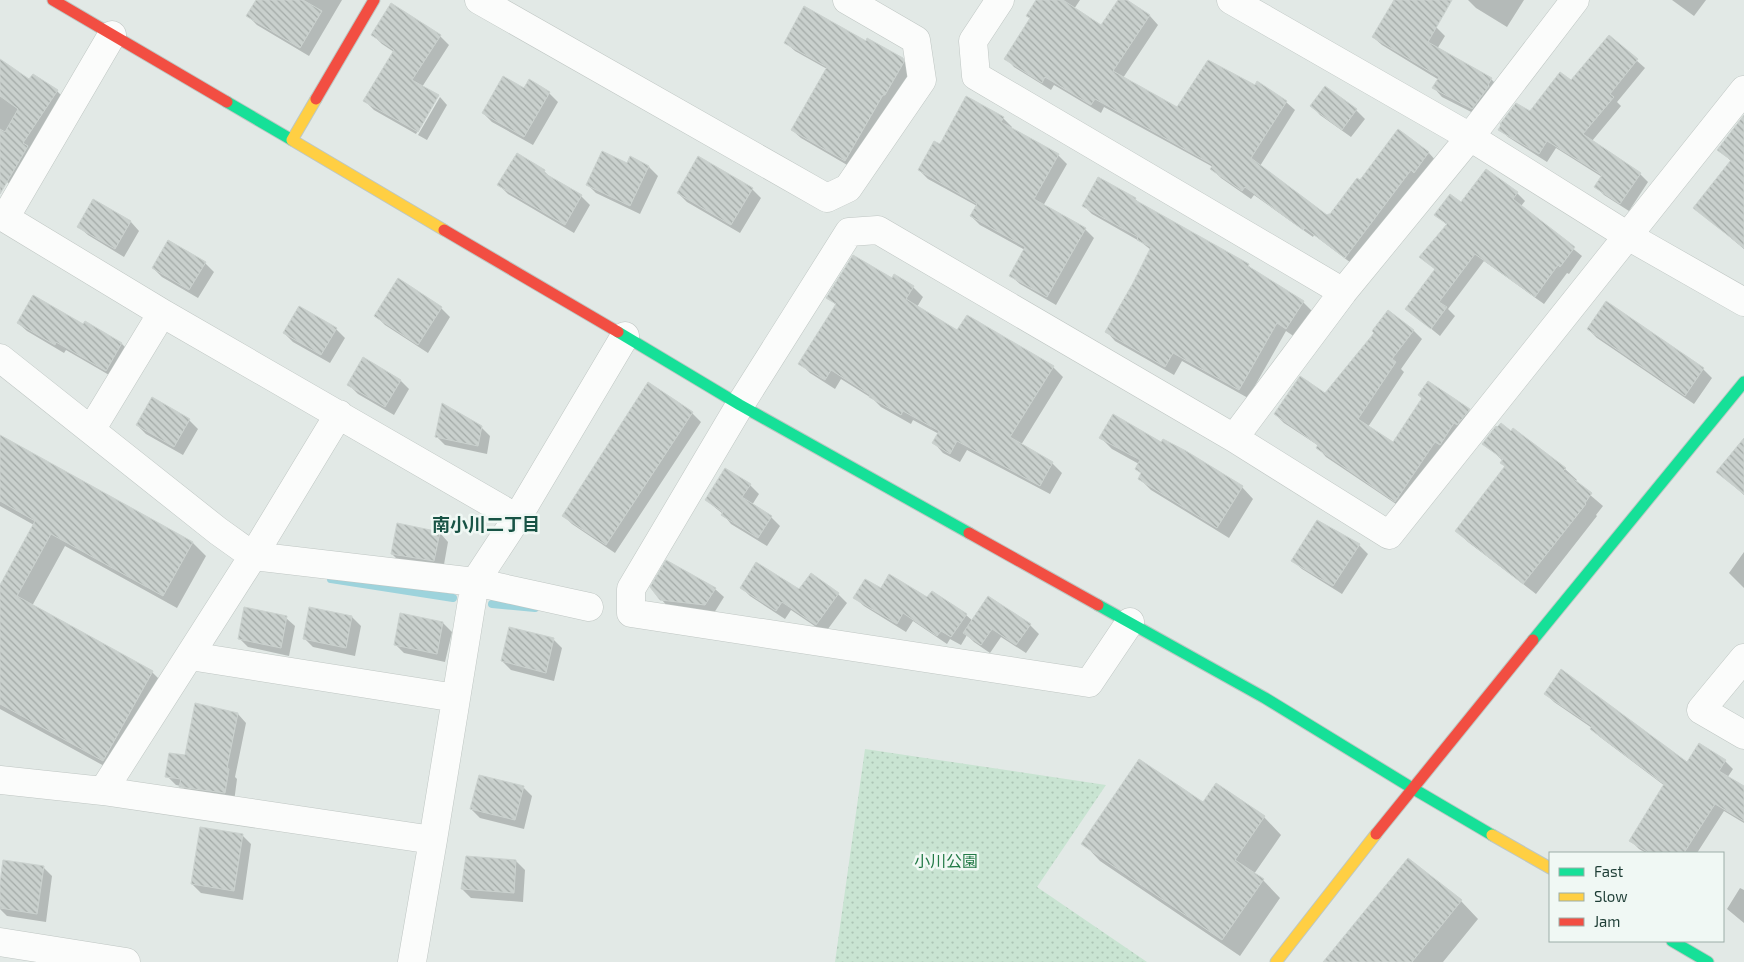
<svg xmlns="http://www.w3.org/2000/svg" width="1744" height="962" font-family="'Exo 2','Noto Sans JP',sans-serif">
<defs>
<pattern id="green-dots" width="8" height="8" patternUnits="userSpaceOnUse" patternTransform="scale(1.25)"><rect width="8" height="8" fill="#c9e4d2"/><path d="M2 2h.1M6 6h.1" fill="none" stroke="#acc5b5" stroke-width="1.8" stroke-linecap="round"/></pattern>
<pattern id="building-back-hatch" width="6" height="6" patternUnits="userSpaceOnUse" patternTransform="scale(1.25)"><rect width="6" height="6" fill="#c9d0cd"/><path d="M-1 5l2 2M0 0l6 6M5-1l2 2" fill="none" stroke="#a3aaa7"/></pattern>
</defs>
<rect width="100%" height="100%" fill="#e2e9e6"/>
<path fill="url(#green-dots)" d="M865,749L1106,785L1037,887L1147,962H835Z"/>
<path fill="#0003" d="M257,0H342L309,56L257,25L248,16Z
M1038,0H1080L1074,9L1101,27L1119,0H1125L1150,16L1158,25L1123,78L1177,108L1286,102L1295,110L1260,166L1328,217L1360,182L1398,130L1429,153L1437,162L1355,266L1314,235L1313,237L1254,195L1251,199L1221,178L1212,169L1213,167L1104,107L1101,113L1054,85L1051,90L1014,67L1006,58L1031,19Z
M1468,0H1524L1507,27L1476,8Z
M1672,0H1706L1694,16Z
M1436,27L1445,36L1437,49L1491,79L1500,88L1481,117L1442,97L1434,88L1439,80L1382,45L1373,37Z
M373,35L440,36L449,45L422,87L439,97H437L416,134L374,110L365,101L394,52L382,44Z
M1609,36L1645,68L1617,102L1621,106L1592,141L1640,174L1648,182L1629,211L1604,195L1596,187L1602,177L1556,148L1547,162L1508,137L1500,129L1530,113L1572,82Z
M786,43H866L902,59L911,69L912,72L854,169L801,138L792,130L827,69L795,51Z
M0,60L30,81L57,91L66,100L17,188L0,178Z
M549,93L558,102L533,145L492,122L483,113Z
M440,97L447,105L427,140L418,135Z
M967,98L1003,118L1012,127L1011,129L1058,155L1067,164L1043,206L1085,229L1094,238L1056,305L1020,284L1011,276L1025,250L980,225L971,216L977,206L928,179L919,170L940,146Z
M1312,106L1356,110L1365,119L1351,137L1320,115Z
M1744,136V249L1695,208L1731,161L1719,150Z
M631,158L649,167L658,176L640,214L596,193L587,184L628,165Z
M544,171L553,180L581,196L590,205L574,233L508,194L499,185Z
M752,189L761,198L740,233L687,202L678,193Z
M1517,193L1525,201L1521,206L1582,256L1569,274L1567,273L1544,304L1484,261L1448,309L1455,316L1440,336L1407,309L1436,270L1421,257L1447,225L1436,215L1462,204Z
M1135,199L1142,205L1248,265L1256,273L1303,302L1312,311L1295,337L1286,331L1248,398L1182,361L1174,375L1115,341L1107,332L1134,284L1151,250L1141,242L1092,214L1083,205Z
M94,201L131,222L139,231L124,257L88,235L79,227Z
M205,263L214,272L198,298L162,277L153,268Z
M892,280L913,287L923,297L917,307L957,332L1053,367L1063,377L1021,445L1052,463L1062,473L1050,494L967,450L960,462L943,453L934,443L939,434L913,420L911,424L881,407L873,399L841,379L835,389L810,373L800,363L837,306L828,297Z
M441,308L450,317L428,353L385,325L376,316Z
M1388,312L1414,331L1422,339L1401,369L1404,372L1368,427L1393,444L1469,410L1478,419L1405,510L1326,457L1318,448L1319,446L1284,423L1275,414L1326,394L1375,333Z
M85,322L122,344L131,353L116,379L66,350L64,353L27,331L18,323L83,326Z
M336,329L345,338L330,363L293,342L284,333Z
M1588,329L1703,369L1712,378L1694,404L1597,338Z
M401,381L409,389L394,415L358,394L349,385Z
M692,413L701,422L615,553L572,524L563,515Z
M189,420L198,429L183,455L146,434L137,425Z
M481,427L490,436L487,454L445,445L436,436Z
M0,437L193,543L206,556L177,608L65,546L32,606L152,672L165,685L117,773L0,709V588L34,525L0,506Z
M1101,438L1161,444L1242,487L1253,499L1229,538L1151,490L1139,478L1142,474L1139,464L1112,449Z
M1744,440V495L1718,472Z
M1484,443L1565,469L1577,480L1575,482L1603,506L1596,515L1597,516L1536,594L1468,542L1456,530L1506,466L1503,461Z
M750,485L759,494L752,505L771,517L780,526L767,546L731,524L723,514L706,500Z
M440,533L448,542L443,570L401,563L392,554Z
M1359,545L1368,554L1342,594L1302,569L1293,561Z
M1744,552V588L1729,573Z
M741,587L838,594L847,603L825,633L791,610L785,619L750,596Z
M715,589L724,597L714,613L670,609L661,599Z
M881,589L928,599L966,615L973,621L1030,625L1039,634L1026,653L1001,637L990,653L974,642L967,635L961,645L950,639L947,644L913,621L906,632L864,606L855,598Z
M401,615L443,623L452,632L445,662L404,653L395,644Z
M352,617L361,626L355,656L313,647L304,638Z
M286,618L295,626L289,656L248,647L239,638Z
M553,639L562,648L554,681L511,670L502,661Z
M1546,694L1687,764L1725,761L1733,769L1727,778L1744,788V823L1724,811L1697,853H1646L1639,849L1631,841L1665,786L1600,737L1591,729L1592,728L1554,702Z
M238,714L246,723L235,777L237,779L234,802L190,795L181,786L176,785L167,776L186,757Z
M1217,785L1264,817L1281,835L1254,874L1263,880L1280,898L1240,956L1100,861L1083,843L1203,804Z
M523,787L532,796L524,829L480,818L471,809Z
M242,835L251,844L243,900L201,893L192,884Z
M1408,860L1461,901L1478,919L1443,962H1325Z
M516,861L525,870L523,902L471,898L462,889Z
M43,867L52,876L46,922L7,916L0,909V891Z
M1740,888L1744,890V923L1727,909Z"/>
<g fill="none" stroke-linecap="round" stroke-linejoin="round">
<path stroke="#9dd3dc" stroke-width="8" d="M331,579L453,598
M492,604L535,608"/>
</g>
<path fill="url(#building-back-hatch)" stroke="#cbd2cf" d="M256,0H303L322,11L300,48L246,16Z
M1036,0H1063L1101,25L1118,0H1127L1150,15L1113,71L1177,107L1208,60L1255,85L1257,81L1287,101L1251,158L1327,215L1329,214H1330L1357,178L1360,180L1398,129L1429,152L1414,173L1411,170L1345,258L1305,228L1303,230L1245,187L1242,191L1210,169L1213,165L1095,99L1091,105L1045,77L1042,83L1004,59L1030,18L1026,16Z
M1394,0H1452L1428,42L1492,78L1488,85L1489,86L1472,109L1432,88L1439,77L1372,37Z
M391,3L441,35L412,80L439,95L418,132L363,101L394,50L371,35Z
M804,6L866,41L867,38L903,58L904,62L885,95H883L845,161L791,130L827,67L784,43Z
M1609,35L1638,59L1610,94L1614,97L1583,134L1641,173L1620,204L1594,187L1602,175L1547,141L1539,154L1498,130L1501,125L1500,124L1516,103L1530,111L1560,72L1571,80Z
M0,59L29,79L33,74L58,90L23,143L28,146L0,194V129L5,132L18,109L0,96Z
M503,76L524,88L529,79L550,92L524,137L482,113Z
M1325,86L1357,109L1342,130L1310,106Z
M966,96L1004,117L1001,122L1059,154L1034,199L1086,228L1047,297L1009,276L1025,247L970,216L977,204L918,170L934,141L940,144Z
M1744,115V248L1693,208L1731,160L1717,150Z
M602,151L627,163L630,156L649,166L630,206L586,185Z
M517,153L545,170L544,173L582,195L565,225L497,185Z
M698,156L753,188L731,225L677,193Z
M1486,169L1518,192L1513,199L1575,247L1560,267L1558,265L1535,297L1475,254L1439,302L1447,307L1431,329L1405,309L1435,269L1419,257L1447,224L1434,215L1450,194L1461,202Z
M1098,177L1136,198L1135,200L1249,264L1248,266L1304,301L1286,329L1277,323L1239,390L1173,353L1165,367L1105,332L1133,283L1151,247L1137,240L1138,237L1082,206Z
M93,199L131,221L115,249L77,227Z
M168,240L206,262L189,290L152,268Z
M853,255L892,278L894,274L914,286L906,299L957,330L967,315L1054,366L1010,437L1053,462L1040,486L957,441L950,454L932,443L939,431L903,411L901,415L869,397L870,395L831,370L825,380L798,364L836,304L826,298Z
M398,278L442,307L418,345L374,316Z
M33,295L83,324L85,321L122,343L106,371L56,342L55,345L17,323Z
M1606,301L1704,368L1685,396L1587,329Z
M299,306L337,328L321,355L283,333Z
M1388,310L1414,330L1392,359L1396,362L1358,419L1393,442L1422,398L1418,395L1428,381L1470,409L1457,425L1454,423L1440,445L1435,442L1395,502L1316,448L1318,445L1274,414L1300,376L1325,393L1374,333L1372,331Z
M363,357L401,380L385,407L347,385Z
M648,382L693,412L606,545L562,516Z
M152,397L190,419L174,447L136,425Z
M442,403L482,426L478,446L435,437Z
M1113,414L1161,442L1163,439L1186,451L1243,486L1217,528L1138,479L1141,473L1135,469L1140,460L1099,438Z
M1501,423L1511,431L1513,428L1566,468L1563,471L1592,493L1585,503L1586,504L1523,584L1455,531L1505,466L1500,463L1503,459L1482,444L1496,426L1497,427Z
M0,435L193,542L163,596L51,534L17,596L153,671L103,761L0,704V585L35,521L0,501Z
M1744,438V494L1716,472Z
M725,468L751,484L742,497L772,516L758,538L721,515L723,512L705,500Z
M1317,520L1360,544L1333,586L1291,561Z
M397,523L440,532L434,561L391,554Z
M666,560L716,588L705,605L660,600L650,587Z
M756,562L799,589L811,573L839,593L816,625L782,602L776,611L740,588Z
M889,574L927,597L932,591L967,614L951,637L941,631L937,636L903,613L897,624L853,598L865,579L881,588Z
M988,596L1031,624L1016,645L992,629L981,645L963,633Z
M244,607L287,616L281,648L238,639Z
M309,607L352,616L346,648L303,639Z
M400,613L443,622L437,654L394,645Z
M509,627L554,638L546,673L501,661Z
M1561,669L1687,762L1699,743L1726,760L1719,771L1744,786V821L1715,804L1684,853H1649L1629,841L1664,784L1590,729L1592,726L1544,694Z
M195,703L238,713L227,768L229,769L225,793L179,787L181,779L165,777L169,753L185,755Z
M1139,759L1203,802L1216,783L1265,816L1235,860L1264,879L1222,940L1081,844Z
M479,775L524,786L515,820L470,809Z
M200,827L243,834L234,891L191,884Z
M466,856L516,860L514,893L461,889Z
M1408,858L1462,900L1412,962H1323Z
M3,860L44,866L37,914L0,908V883Z"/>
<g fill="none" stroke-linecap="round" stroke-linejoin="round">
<defs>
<path id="street" d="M479,0L827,198L848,188L922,80L916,40L847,0
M1000,0L973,41L976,76L1343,292
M1231,0L1470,137L1628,236L1744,302
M0,215L162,313L517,518
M5,218L112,35
M0,358L218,531L253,556L475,582L589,607
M91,430L162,313
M1234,438L1343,292L1470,137L1575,0
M1130,622L1089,683L631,613V589L740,405L849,232L878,230L1234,438L1389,535L1744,90
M190,656L456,698
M1744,658L1701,710L1744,735
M0,780L103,791L433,840
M103,791L253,556L339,414
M0,942L126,962
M412,962L433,840L475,582L517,518L625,336"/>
<path id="fast" d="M227,102L292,140
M618,332L740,405L969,533
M1098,605L1265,698L1412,788L1492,835
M1533,640L1744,382
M1672,941L1708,962"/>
<path id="slow" d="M316,99L292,140L444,230
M1492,835L1550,868
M1276,962L1376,834"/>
<path id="jam" d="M53,0L227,102
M316,99L374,0
M444,230L618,332
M969,533L1098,605
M1376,834L1533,640"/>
</defs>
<use href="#street" stroke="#bfc6c3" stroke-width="29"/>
<use href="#fast" stroke="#bdc7c3" stroke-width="13"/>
<use href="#slow" stroke="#bdc7c3" stroke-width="13"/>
<use href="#jam" stroke="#bdc7c3" stroke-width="13"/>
<use href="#street" stroke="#fbfcfb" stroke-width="28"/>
<use href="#fast" stroke="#16e098" stroke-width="11"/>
<use href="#slow" stroke="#ffcf43" stroke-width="11"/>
<use href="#jam" stroke="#f24e42" stroke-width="11"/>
</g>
<g text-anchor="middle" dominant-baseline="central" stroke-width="5" stroke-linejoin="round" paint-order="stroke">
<g font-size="16" fill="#237a47" stroke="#f0f8f4">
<text x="946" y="860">小川公園</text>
</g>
<g font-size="18" font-weight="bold" fill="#185345" stroke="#f0f8f4">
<text x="486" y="524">南小川二丁目</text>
</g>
</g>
<rect x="1549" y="852" width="175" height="90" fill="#f0f8f4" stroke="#9caea8"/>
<rect x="1559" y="868" width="25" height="8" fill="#16e098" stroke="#9caea8"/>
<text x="1594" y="877" font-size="15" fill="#1e3e36">Fast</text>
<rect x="1559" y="893" width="25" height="8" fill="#ffcf43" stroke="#9caea8"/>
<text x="1594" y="902" font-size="15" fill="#1e3e36">Slow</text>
<rect x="1559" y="918" width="25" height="8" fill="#f24e42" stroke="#9caea8"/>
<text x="1594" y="927" font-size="15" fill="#1e3e36">Jam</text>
</svg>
